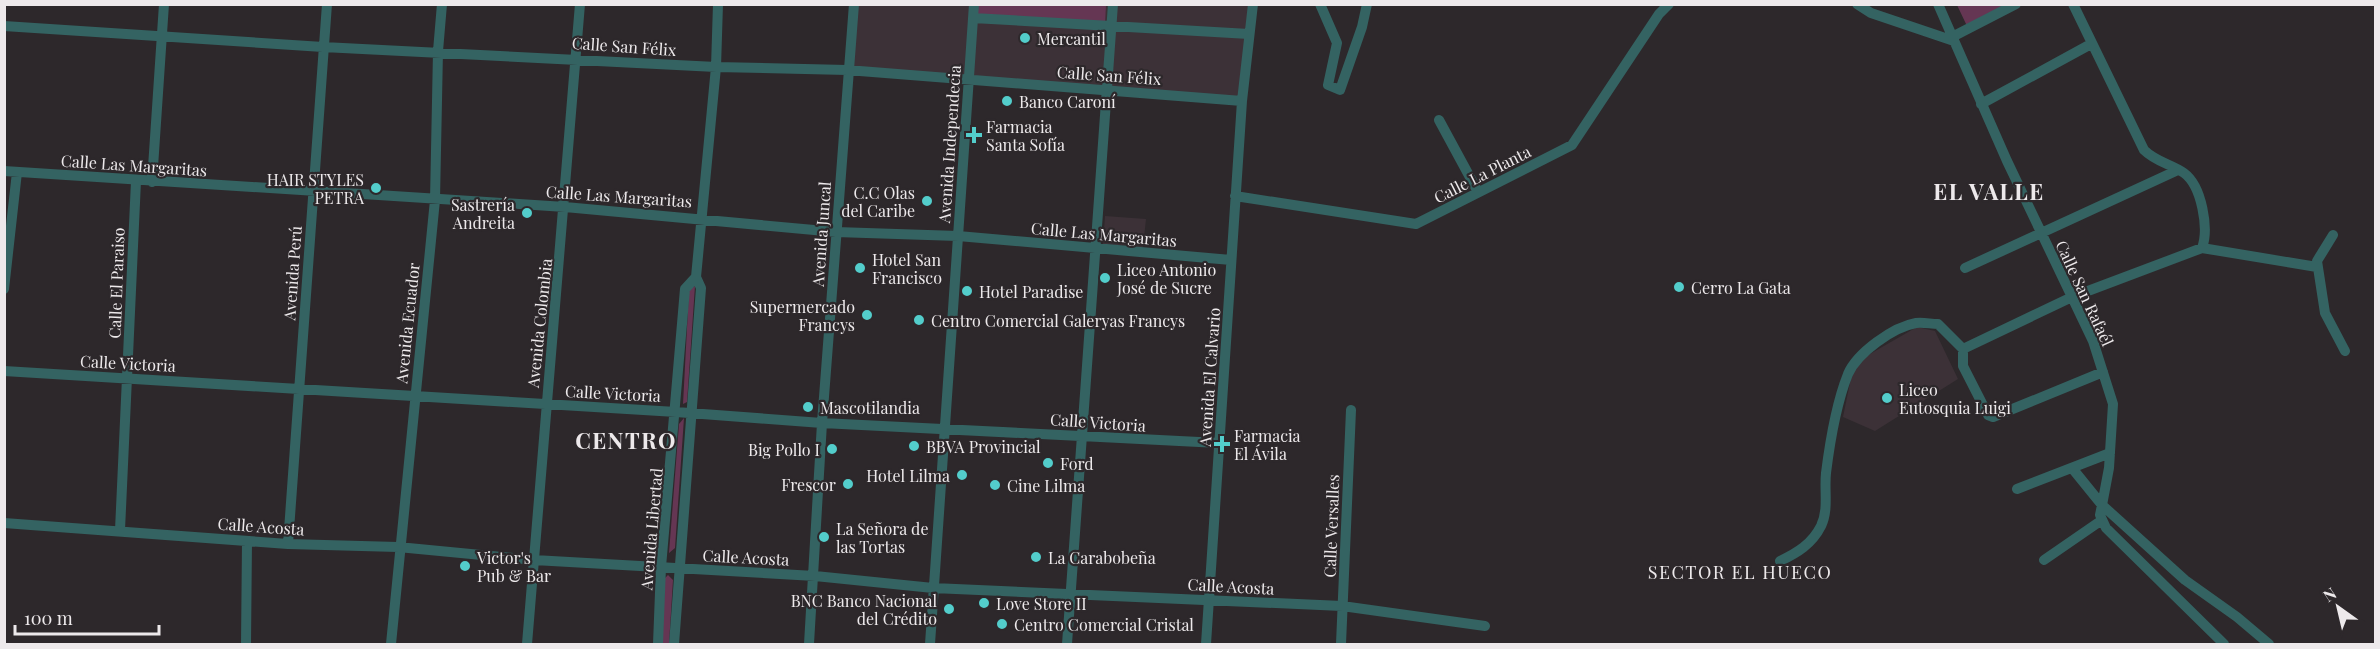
<svg xmlns="http://www.w3.org/2000/svg" width="2380" height="649" font-family="'Playfair Display',serif">
<rect width="100%" height="100%" fill="#2d282b"/>
<path fill="#3c3137" d="M854,5H1253L1242,101L847,70Z
M1105,216L1146,219L1143,247L1103,244Z
M1917,327L1935,331L1958,379L1875,431L1843,417L1852,373L1863,358Z"/>
<path fill="#653653" d="M978,5H1106L1105,24L977,15Z
M1957,5H2009L1967,26Z
M695,286L687,402L683,404L689,290Z
M684,418L675,548L669,553L679,424Z
M668,575L673,580L669,644H662L665,578Z"/>
<g fill="none" stroke-linecap="round" stroke-linejoin="round">
<path stroke="#346362" stroke-width="10" d="M1320,4L1337,43L1328,85L1340,90L1362,27L1367,4
M1857,4L1871,13L1954,41
M1938,4L2007,161L2093,341L2113,404L2109,468L2102,505L2185,580L2237,617L2269,644
M2073,4L2144,150C2156,162 2171,164 2184,173C2202,186 2209,229 2202,248
M973,18L1249,34
M4,26L323,47L716,67L847,70L1242,101
M1952,37L2016,4
M1981,104L2091,44
M1439,120L1478,192
M4,171L565,207L836,232L958,236L1231,260
M152,182L164,4
M1235,196L1416,224L1572,145L1659,14L1669,4
M2333,235L2317,261L2325,313L2345,351
M1965,268L2178,170
M4,289L17,172
M4,371L676,412L822,423L1219,443
M2103,372L1993,417L1988,415L1963,366V349L2072,297L2202,248L2317,267
M2072,468L2102,505L2100,515L2106,528L2224,644
M2017,489L2110,453
M4,523L288,544L398,547L534,560L815,576L933,588L1342,606L1485,626
M120,530L136,181
M288,544L327,4
M2044,560L2102,520
M1780,561C1797,553 1812,544 1821,526C1829,509 1824,491 1826,473C1830,441 1836,404 1848,374C1857,353 1893,327 1916,323C1923,322 1931,324 1938,324L1963,349
M246,644L247,541
M391,644L435,200L438,51L442,4
M527,644L580,4
M658,644L661,567L685,289L696,277
M674,644L701,288L696,277L716,67L718,4
M809,644L822,423L854,4
M930,644L974,4
M1067,644L1113,4
M1206,644L1242,101L1253,4
M1341,644L1351,410"/>
</g>
<g fill="#53cdcb" stroke="#2d282b" stroke-width="2">
<circle cx="1025" cy="38" r="6"/>
<circle cx="1007" cy="101" r="6"/>
<path d="M971 126h6v6h6v6h-6v6h-6v-6h-6v-6h6z"/>
<circle cx="376" cy="188" r="6"/>
<circle cx="927" cy="201" r="6"/>
<circle cx="527" cy="213" r="6"/>
<circle cx="860" cy="268" r="6"/>
<circle cx="1105" cy="278" r="6"/>
<circle cx="1679" cy="287" r="6"/>
<circle cx="967" cy="291" r="6"/>
<circle cx="867" cy="315" r="6"/>
<circle cx="919" cy="320" r="6"/>
<circle cx="1887" cy="398" r="6"/>
<circle cx="808" cy="407" r="6"/>
<path d="M1219 435h6v6h6v6h-6v6h-6v-6h-6v-6h6z"/>
<circle cx="914" cy="446" r="6"/>
<circle cx="832" cy="449" r="6"/>
<circle cx="1048" cy="463" r="6"/>
<circle cx="962" cy="475" r="6"/>
<circle cx="848" cy="484" r="6"/>
<circle cx="995" cy="485" r="6"/>
<circle cx="824" cy="537" r="6"/>
<circle cx="1036" cy="557" r="6"/>
<circle cx="465" cy="566" r="6"/>
<circle cx="984" cy="603" r="6"/>
<circle cx="949" cy="609" r="6"/>
<circle cx="1002" cy="624" r="6"/>
</g>
<g text-anchor="middle" dominant-baseline="central" stroke-width="4.5" stroke-linejoin="round" paint-order="stroke">
<g font-size="16" fill="#ede9eb" stroke="#2d282b" text-anchor="start">
<text x="1037" y="38">Mercantil</text>
<text x="1019" y="101">Banco Caroní</text>
<text x="986" y="126">Farmacia<tspan x="986" dy="18">Santa Sofía</tspan></text>
<text x="364" y="179" text-anchor="end">HAIR STYLES<tspan x="364" dy="18">PETRA</tspan></text>
<text x="915" y="192" text-anchor="end">C.C Olas<tspan x="915" dy="18">del Caribe</tspan></text>
<text x="515" y="204" text-anchor="end">Sastrería<tspan x="515" dy="18">Andreita</tspan></text>
<text x="872" y="259">Hotel San<tspan x="872" dy="18">Francisco</tspan></text>
<text x="1117" y="269">Liceo Antonio<tspan x="1117" dy="18">José de Sucre</tspan></text>
<text x="1691" y="287">Cerro La Gata</text>
<text x="979" y="291">Hotel Paradise</text>
<text x="855" y="306" text-anchor="end">Supermercado<tspan x="855" dy="18">Francys</tspan></text>
<text x="931" y="320">Centro Comercial Galeryas Francys</text>
<text x="1899" y="389">Liceo<tspan x="1899" dy="18">Eutosquia Luigi</tspan></text>
<text x="820" y="407">Mascotilandia</text>
<text x="1234" y="435">Farmacia<tspan x="1234" dy="18">El Ávila</tspan></text>
<text x="926" y="446">BBVA Provincial</text>
<text x="820" y="449" text-anchor="end">Big Pollo I</text>
<text x="1060" y="463">Ford</text>
<text x="950" y="475" text-anchor="end">Hotel Lilma</text>
<text x="836" y="484" text-anchor="end">Frescor</text>
<text x="1007" y="485">Cine Lilma</text>
<text x="836" y="528">La Señora de<tspan x="836" dy="18">las Tortas</tspan></text>
<text x="477" y="557">Victor's<tspan x="477" dy="18">Pub &amp; Bar</tspan></text>
<text x="1048" y="557">La Carabobeña</text>
<text x="937" y="600" text-anchor="end">BNC Banco Nacional<tspan x="937" dy="18">del Crédito</tspan></text>
<text x="996" y="603">Love Store II</text>
<text x="1014" y="624">Centro Comercial Cristal</text>
</g>
<g font-size="16" fill="#ede9eb" stroke="#2d282b">
<text transform="translate(624 46) rotate(4)">Calle San Félix</text>
<text transform="translate(1109 75) rotate(4)">Calle San Félix</text>
<text transform="translate(949 144) rotate(-86)">Avenida Independecia</text>
<text transform="translate(134 165) rotate(4)">Calle Las Margaritas</text>
<text transform="translate(1482 174) rotate(-27)">Calle La Planta</text>
<text transform="translate(619 196) rotate(4)">Calle Las Margaritas</text>
<text transform="translate(821 234) rotate(-86)">Avenida Juncal</text>
<text transform="translate(1104 234) rotate(5)">Calle Las Margaritas</text>
<text transform="translate(292 273) rotate(-86)">Avenida Perú</text>
<text transform="translate(116 283) rotate(-88)">Calle El Paraiso</text>
<text transform="translate(2085 293) rotate(65)">Calle San Rafaél</text>
<text transform="translate(407 323) rotate(-84)">Avenida Ecuador</text>
<text transform="translate(539 323) rotate(-84)">Avenida Colombia</text>
<text transform="translate(128 363) rotate(3)">Calle Victoria</text>
<text transform="translate(1209 377) rotate(-86)">Avenida El Calvario</text>
<text transform="translate(613 393) rotate(3)">Calle Victoria</text>
<text transform="translate(1098 422) rotate(4)">Calle Victoria</text>
<text transform="translate(261 526) rotate(4)">Calle Acosta</text>
<text transform="translate(1331 526) rotate(-88)">Calle Versalles</text>
<text transform="translate(651 529) rotate(-85)">Avenida Libertad</text>
<text transform="translate(746 557) rotate(3)">Calle Acosta</text>
<text transform="translate(1231 586) rotate(3)">Calle Acosta</text>
</g>
<g font-size="18" letter-spacing="1.5" fill="#ede9eb" stroke="#2d282b">
<text x="1740" y="572">SECTOR EL HUECO</text>
</g>
<g font-size="22" font-weight="bold" letter-spacing="1.5" fill="#ede9eb" stroke="#2d282b">
<text x="1989" y="191">EL VALLE</text>
<text x="626" y="440">CENTRO</text>
</g>
</g>
<rect width="2380" height="649" fill="none" stroke="#ede9eb" stroke-width="12"/>
<g transform="translate(2338 607) rotate(326)" stroke="#2d282b" stroke-width="4.5" paint-order="stroke">
<path d="M0-4.5L10 22L0 15L-10 22Z" fill="#ede9eb"/>
<text y="-9" font-size="16" font-weight="bold" text-anchor="middle" fill="#ede9eb">N</text>
</g>
<path d="M15 625v9h144v-9" fill="none" stroke="#ede9eb" stroke-width="3"/>
<text x="24" y="625" font-size="18" fill="#ede9eb" stroke="#2d282b" stroke-width="4.5" paint-order="stroke">100 m</text>
</svg>
